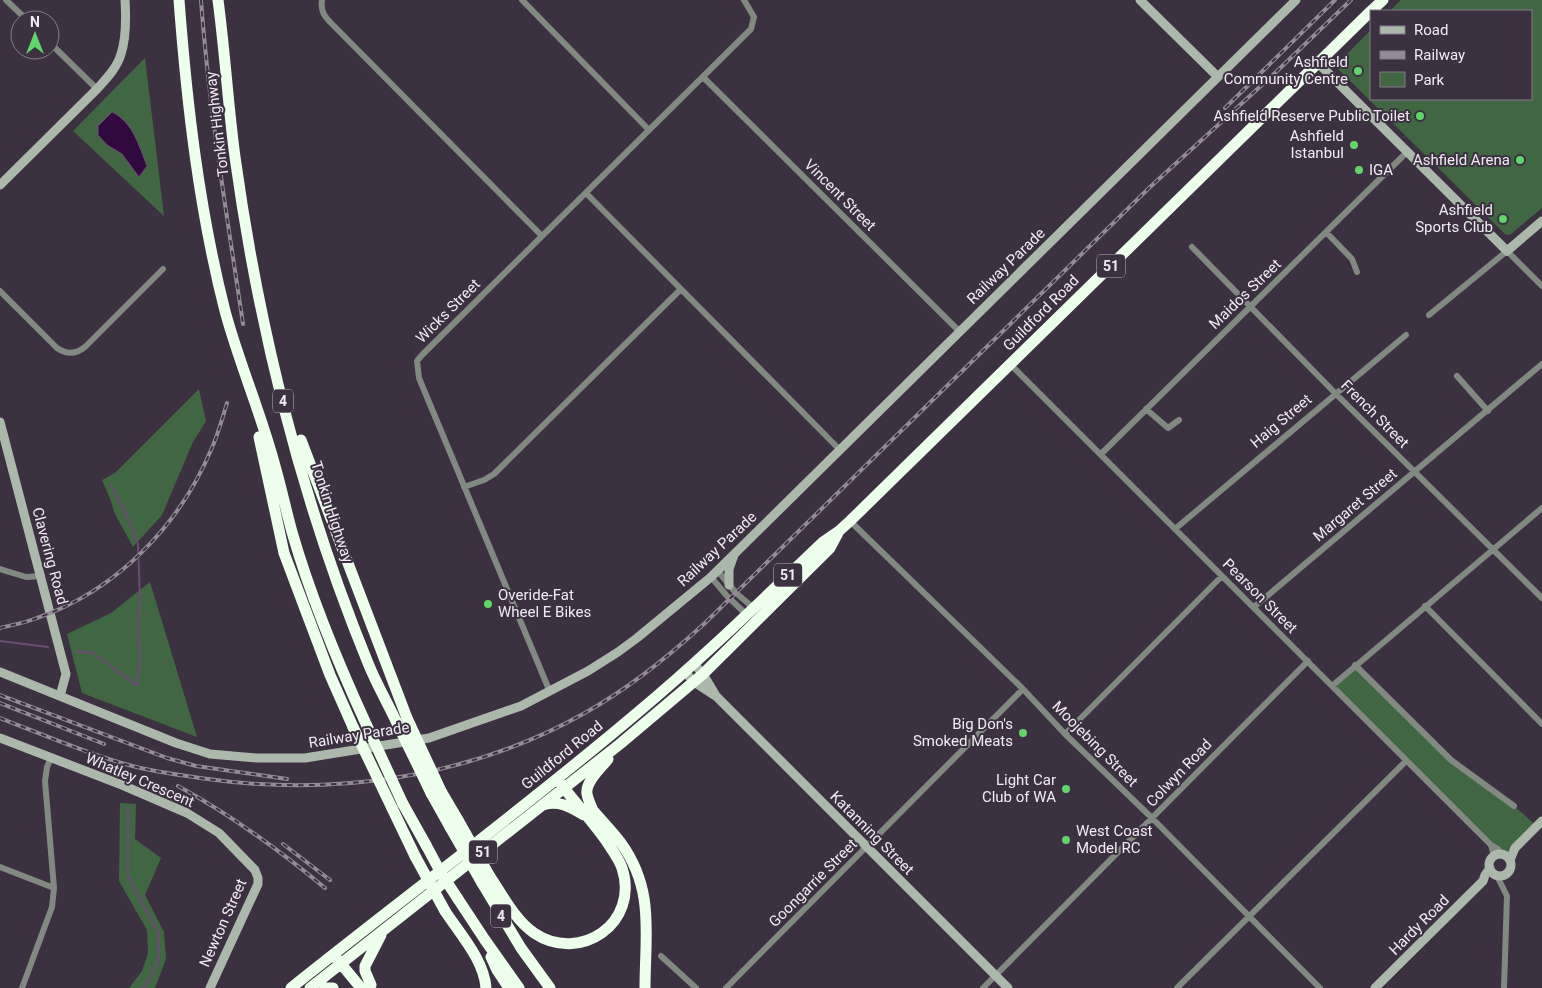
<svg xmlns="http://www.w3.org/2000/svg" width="1542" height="988" font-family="Roboto,sans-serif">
<rect width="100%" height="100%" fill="#3c3140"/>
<path fill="#406742" d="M1401,0H1542V208L1511,234L1506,235L1335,66L1371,30V99H1531V11H1390Z
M145,58L164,216L73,131Z
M199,389L206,421L193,442L162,515L133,547L114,512L111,501L102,480L115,473Z
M150,582L197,737L82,693L67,634L111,613Z
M1355,665L1451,760L1514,806L1537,826L1505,855L1501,854L1332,686Z
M120,803L136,804L135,839L161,858L145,895L164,932L166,959L155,988H129L142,971L148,953L147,930L119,881Z"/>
<path fill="#31093e" stroke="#6b4c74" d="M112,112C133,122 139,146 147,166L139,177L122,154L107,145L98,135V126Z"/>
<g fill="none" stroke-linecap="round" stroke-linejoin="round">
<path stroke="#6b4c74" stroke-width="2" d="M111,485L127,516L138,544L140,601L138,623L140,663L136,686
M0,641L48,647
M75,651L93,653L131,681L136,686
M128,807V876L159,934V959L149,980L143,988"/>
<path stroke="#828982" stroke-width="6" d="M6,0L27,20
M322,0C320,11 325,17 332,24L542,236
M522,0L649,130
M50,43L97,89
M703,77L959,331
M586,193L839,449
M1326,232L1352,259L1357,272
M1192,247L1336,394L1542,598
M0,291L57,348C67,355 77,354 86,346L163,269
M1429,315L1507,251L1542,286
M1011,365L1491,845L1498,849L1501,854
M1457,376L1488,411
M1146,409L1168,428L1179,420
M1101,454L1407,152
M464,487L484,480L494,474L681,289
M850,521L1023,689L1065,734L1152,818L1320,988
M1175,529L1406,335
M0,569L26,577L42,576
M717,570L736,593L756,610
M711,577L727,596L748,616
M1425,606L1542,724
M1254,607L1542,364
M1355,665L1451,760L1514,806
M1332,686L1542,508
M550,692L419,378L417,361L422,355L751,29L754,17L744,0
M1065,734L1222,576
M1491,845L1494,856
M0,867L54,888
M1499,876V880L1507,896L1504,988
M661,956L696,988
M22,988L52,907L54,888L45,781L47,767L51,758
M726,988L1023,689
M983,988L1308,661
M1177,988L1406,761"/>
<path stroke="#adb8ad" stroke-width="9" d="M1140,0L1218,77
M1318,63L1507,251L1542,221
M0,185L97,89C106,79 117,68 121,54C126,39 126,16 125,0
M0,422L66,674L60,696
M729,585V569L734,555
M694,664L703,674L715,694
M0,672L176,743L210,754L257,758H305L429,738L521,706L588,671L618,652L637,638L711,577L1296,0
M685,672L694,682L717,697L1008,988
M0,738L122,785L187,813L219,833L255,870L258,878V884L210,988
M1489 865a11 11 0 1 1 22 0a11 11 0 1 1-22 0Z
M1510,860L1515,848L1542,821
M1375,988L1483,881L1485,875L1490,868"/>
<path stroke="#edfeed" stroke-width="11" d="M179,0C187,105 199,209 225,311C239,363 261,413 275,466C281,487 286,510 292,532C311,598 338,663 367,726
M218,0C225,52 228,105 235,157C259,330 302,502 368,663C376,683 387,702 396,721
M1371,11L1383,0
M259,437L284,553L330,675L353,727
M301,440L407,718
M441,791L458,820
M431,793L450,827
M403,804L426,845
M543,805C559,800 570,807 584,815
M392,808L415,856
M591,808C601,820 612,831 621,843C655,890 645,935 645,988
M593,811C591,805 588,800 587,794C585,782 601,768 608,759
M489,875C502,894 514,919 534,933C580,964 640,923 622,868C619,859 612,850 607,842C592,821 575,802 559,782
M482,883L521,948L550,988
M458,899L485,940L519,988
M445,911C460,934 484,960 486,988
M491,957L497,970L509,988
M337,959L361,988
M371,985L365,971V966L381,935
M291,988C406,896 525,808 637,713C702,659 762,600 823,542L839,531L850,521L1371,11
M310,988L620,744L703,674L830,548L838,533
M325,988H333"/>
<defs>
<path id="rail" d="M201,0C209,109 227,216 243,324
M1225,108L1335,0
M0,628C12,625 25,623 37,618C116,591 179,526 211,450C218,435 222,419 227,403
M0,695L167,758L196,766L287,779
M0,703L104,744
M0,718C39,733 78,750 118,762C144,770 172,774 200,778C330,797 467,779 583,714C628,689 667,658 705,623L1149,188L1275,73L1351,0
M178,786C231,815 278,849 325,888
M283,844L330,880"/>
</defs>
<use href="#rail" stroke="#958b98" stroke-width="4"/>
<use href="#rail" stroke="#3c3140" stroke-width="2" stroke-dasharray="5.5" stroke-linecap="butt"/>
<path stroke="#edfeed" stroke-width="11" d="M407,718L441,791
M396,721L431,793
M367,726L403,804
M353,727L392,808
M458,820L489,875
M450,827L482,883
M426,845L441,873L458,899
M415,856L445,911"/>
</g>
<g fill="#60d56a" stroke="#3c3140" stroke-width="2">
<circle cx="1358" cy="71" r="5"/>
<circle cx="1420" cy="116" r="5"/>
<circle cx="1354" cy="145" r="5"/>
<circle cx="1520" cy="160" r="5"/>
<circle cx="1359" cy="170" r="5"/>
<circle cx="1503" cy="219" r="5"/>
<circle cx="488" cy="604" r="5"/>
<circle cx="1023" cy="733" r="5"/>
<circle cx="1066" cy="789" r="5"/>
<circle cx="1066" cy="840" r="5"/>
</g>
<g text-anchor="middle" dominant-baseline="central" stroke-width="4" stroke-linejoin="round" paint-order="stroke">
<g fill="#3c3140" stroke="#bbb2bd" stroke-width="1">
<rect x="1097" y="254.5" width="28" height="23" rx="4"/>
<rect x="273" y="389.5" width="20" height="23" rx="4"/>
<rect x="774" y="563.5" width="28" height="23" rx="4"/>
<rect x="469" y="840.5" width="28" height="23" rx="4"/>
<rect x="491" y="904.5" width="20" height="23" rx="4"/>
</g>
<g font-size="14" font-weight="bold" fill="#f1eaf3">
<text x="1111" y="266">51</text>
<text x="283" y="401">4</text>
<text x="788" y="575">51</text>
<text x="483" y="852">51</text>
<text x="501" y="916">4</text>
</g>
<g font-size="15" fill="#f1eaf3" stroke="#3c3140" text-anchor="end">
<text x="1348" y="62">Ashfield<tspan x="1348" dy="17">Community Centre</tspan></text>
<text x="1410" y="116">Ashfield Reserve Public Toilet</text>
<text x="1344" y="136">Ashfield<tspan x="1344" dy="17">Istanbul</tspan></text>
<text x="1510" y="160">Ashfield Arena</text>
<text x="1369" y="170" text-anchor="start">IGA</text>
<text x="1493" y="210">Ashfield<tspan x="1493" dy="17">Sports Club</tspan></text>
<text x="498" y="595" text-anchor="start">Overide-Fat<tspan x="498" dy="17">Wheel E Bikes</tspan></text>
<text x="1013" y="724">Big Don's<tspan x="1013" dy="17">Smoked Meats</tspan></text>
<text x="1056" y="780">Light Car<tspan x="1056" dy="17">Club of WA</tspan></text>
<text x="1076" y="831" text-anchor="start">West Coast<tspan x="1076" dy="17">Model RC</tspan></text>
</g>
<g font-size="15" fill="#f1eaf3" stroke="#3c3140">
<text transform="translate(217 124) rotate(-97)">Tonkin Highway</text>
<text transform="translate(840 195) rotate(45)">Vincent Street</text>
<text transform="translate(1006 266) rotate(-44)">Railway Parade</text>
<text transform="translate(1245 294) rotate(-44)">Maidos Street</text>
<text transform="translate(448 311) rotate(-45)">Wicks Street</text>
<text transform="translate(1041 313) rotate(-45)">Guildford Road</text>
<text transform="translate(1375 414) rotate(45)">French Street</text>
<text transform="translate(1281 421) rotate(-40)">Haig Street</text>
<text transform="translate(1355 505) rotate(-40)">Margaret Street</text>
<text transform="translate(332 512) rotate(72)">Tonkin Highway</text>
<text transform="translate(717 549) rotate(-43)">Railway Parade</text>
<text transform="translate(50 556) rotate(75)">Clavering Road</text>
<text transform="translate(1260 596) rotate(45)">Pearson Street</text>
<text transform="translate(359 735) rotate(-9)">Railway Parade</text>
<text transform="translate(1095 744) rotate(45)">Moojebing Street</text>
<text transform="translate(562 755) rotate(-39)">Guildford Road</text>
<text transform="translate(1179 773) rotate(-46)">Colwyn Road</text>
<text transform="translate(140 780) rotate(23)">Whatley Crescent</text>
<text transform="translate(872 833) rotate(45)">Katanning Street</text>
<text transform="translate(813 883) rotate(-45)">Goongarrie Street</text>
<text transform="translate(223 923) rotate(-66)">Newton Street</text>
<text transform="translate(1419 925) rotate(-45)">Hardy Road</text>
</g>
</g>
<rect x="1370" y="10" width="162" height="90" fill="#3c3140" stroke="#847b88"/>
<rect x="1380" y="26" width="25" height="8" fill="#adb8ad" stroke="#847b88"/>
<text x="1414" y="35" font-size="15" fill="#f1eaf3">Road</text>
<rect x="1380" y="51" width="25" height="8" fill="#958b98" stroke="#847b88"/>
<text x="1414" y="60" font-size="15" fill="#f1eaf3">Railway</text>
<rect x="1380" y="72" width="25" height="15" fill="#406742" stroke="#847b88"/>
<text x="1414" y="85" font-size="15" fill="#f1eaf3">Park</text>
<g transform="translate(35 35)"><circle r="24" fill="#3c3140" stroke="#847b88"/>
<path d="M0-4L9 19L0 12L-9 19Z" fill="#60d56a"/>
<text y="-8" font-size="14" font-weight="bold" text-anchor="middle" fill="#f1eaf3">N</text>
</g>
</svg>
